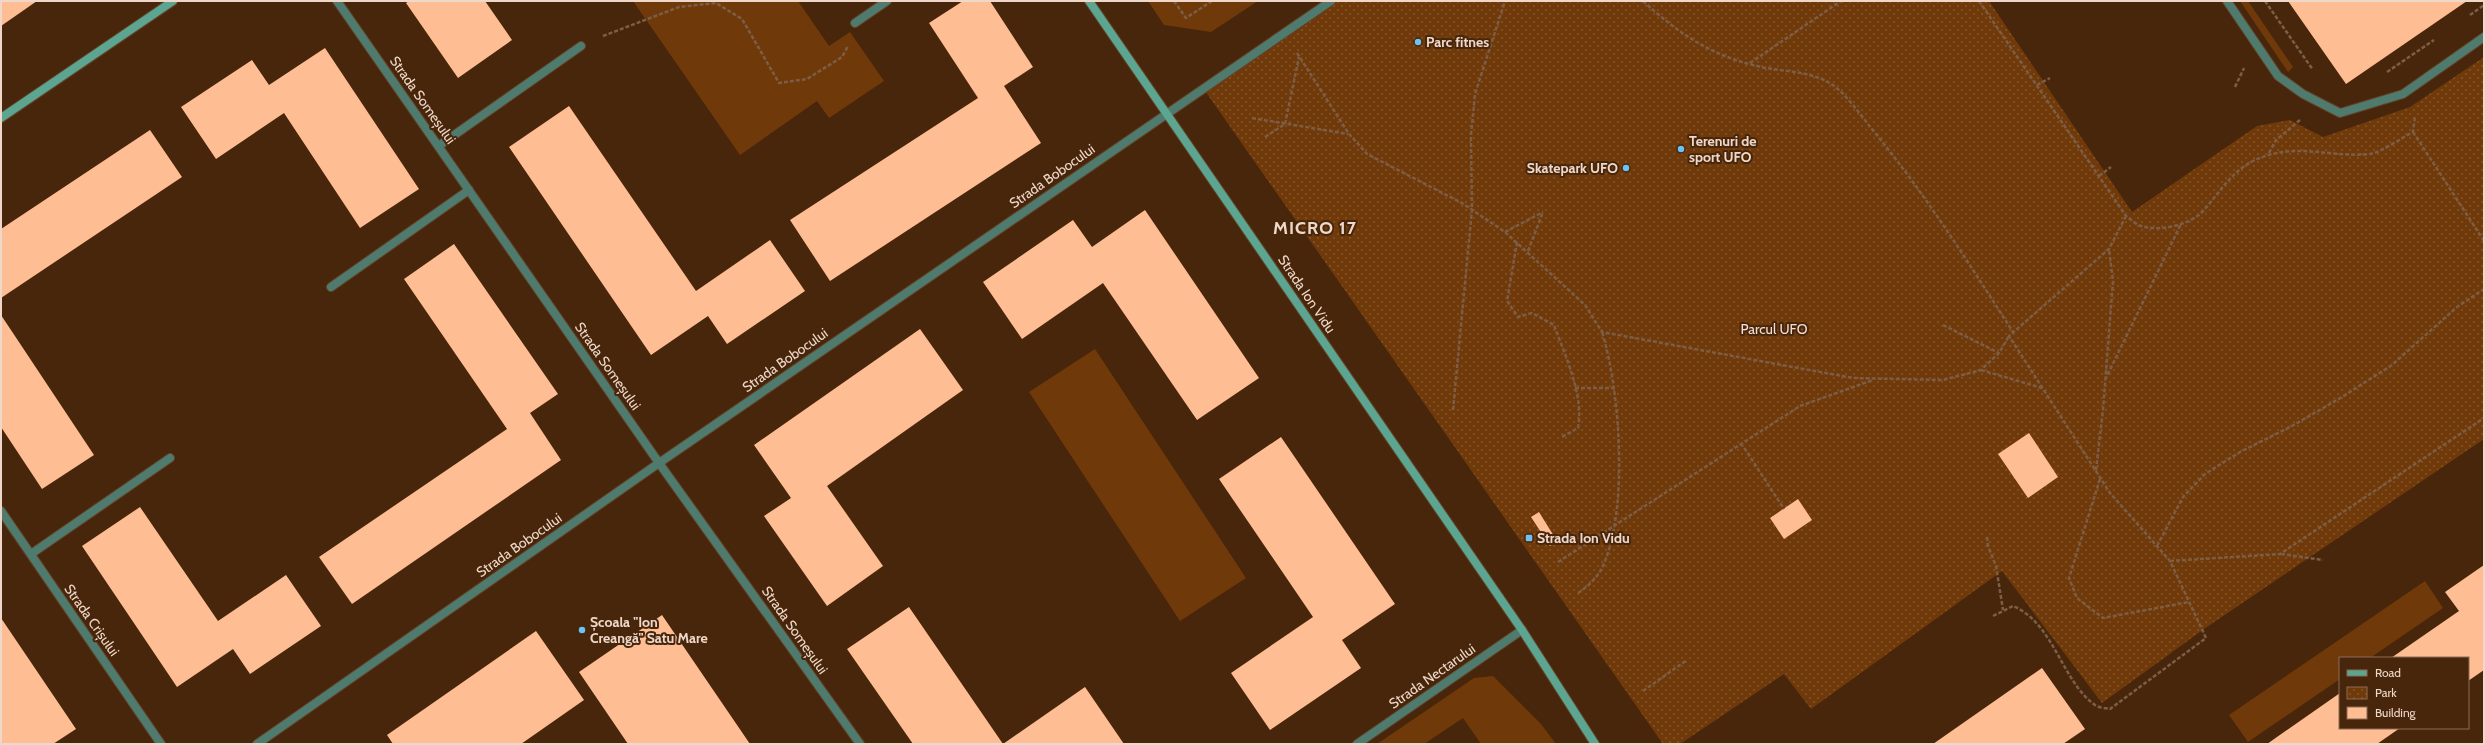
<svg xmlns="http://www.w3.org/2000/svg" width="2485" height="745" font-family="Cabin,sans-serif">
<defs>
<pattern id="park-dots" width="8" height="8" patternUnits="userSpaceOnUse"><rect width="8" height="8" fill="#70390a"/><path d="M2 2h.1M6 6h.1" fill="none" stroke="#85552c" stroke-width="1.8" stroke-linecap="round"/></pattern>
</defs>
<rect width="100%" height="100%" fill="#48260b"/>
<path fill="#70390a" d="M633,1H798L829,46L850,32L884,81L829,118L817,101L740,155Z
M1148,1H1258L1211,32L1164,25Z
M2240,1H2248L2293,67L2288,72Z
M1095,349L1246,578L1180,621L1029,392Z
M2425,581L2443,608L2370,658H2340V679L2248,742L2229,715Z
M1493,676L1541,724L1556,744H1481L1463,718L1424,744H1377L1474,678Z"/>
<path fill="url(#park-dots)" d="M1331,1H1989L2132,212L2257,126L2290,120L2323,137L2410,107L2484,57V439L2204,629L2102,703L2002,571L1811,709L1784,674L1680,744H1663L1203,88Z"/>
<path fill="#febd92" d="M1,1H37L1,26Z
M409,1H485L512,40L458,78L406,3Z
M963,1H990L1033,67L1004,86L1041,143L830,281L790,220L978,98L929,23Z
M2288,1H2467L2346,84Z
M325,48L419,189L360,228L284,113L216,159L181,107L252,60L269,85Z
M569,106L696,291L770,240L805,291L727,344L708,316L651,355L509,147Z
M150,130L182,177L1,298V229Z
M1145,210L1259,378L1197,420L1103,283L1022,339L983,282L1073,220L1092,247Z
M454,244L558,394L530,413L561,460L352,604L319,557L507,429L404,279Z
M1,315L94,455L42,489L1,427Z
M920,329L963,390L827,486L883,566L827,606L764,516L791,498L754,445Z
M2029,433L2058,477L2028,498L1998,454Z
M1281,437L1395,604L1342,640L1361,668L1270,730L1231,673L1313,617L1219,479Z
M1798,499L1812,520L1784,539L1770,518Z
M140,507L218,621L286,575L321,626L250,674L233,649L177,687L82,546Z
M1539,512L1557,541L1550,546L1531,517Z
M2484,565V670L2468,681V658H2391L2459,611L2445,592Z
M909,607L1003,744L1085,687L1124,744H913L847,649Z
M662,615L750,744H628L579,672Z
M1,618L76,729L53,744H3L1,741Z
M536,631L584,700L521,744H393L387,735Z
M2042,668L2085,729L2063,744H1933Z
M2340,693V728H2400L2377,744H2267Z"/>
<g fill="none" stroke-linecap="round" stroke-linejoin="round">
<defs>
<path id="lane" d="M855,23L887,1
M440,145L581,46
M331,287L469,190
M31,554L170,458"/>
<path id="street" d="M337,1L659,463L860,744
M2227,1L2278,76L2303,94L2340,113L2403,94L2484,37
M1,511L161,744
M257,744L659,463L1331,1
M1357,744L1522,630"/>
<path id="secondary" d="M1089,1L1522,630L1595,744
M1,118L173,1"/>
</defs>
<use href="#lane" stroke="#634229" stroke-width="10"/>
<use href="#street" stroke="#634229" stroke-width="10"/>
<use href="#secondary" stroke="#634229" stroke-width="10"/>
<path stroke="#7c5e46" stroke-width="2.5" stroke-dasharray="4 2" stroke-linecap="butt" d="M1174,1L1186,18L1212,1
M1643,1C1678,33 1710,55 1757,66C1781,72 1805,70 1828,82C1843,90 1860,114 1871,128C1924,192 1968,262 2013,332
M1979,1L2126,216C2131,219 2136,225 2141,226C2160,232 2191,225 2204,210C2220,192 2230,173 2253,161C2294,141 2328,158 2370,154C2380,153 2403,137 2413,132L2415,116
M2265,1L2313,70
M2470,15L2484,5
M603,36L679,7L716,3L742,19L779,83L807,79L842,57L848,46
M1297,53L1349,134L1367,154L1462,203L1505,232L1585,305L1602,332L1853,378L1943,380L1981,370L1999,353L2009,336
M1750,63L1841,1
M2387,72L2434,40
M2037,85L2050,78
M2235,87L2244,68
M1252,118L1348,134
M2413,132L2484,241
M1265,137L1285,124L1299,57
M2269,153L2276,140L2300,120
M2099,176L2111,167
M1505,232L1543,212
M1517,242L1507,301L1518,317L1532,313L1554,325C1565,356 1584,394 1578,428L1562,437
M1528,251L1543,212
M1943,325L1999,353
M1981,370L2042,388
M2105,380L2181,224
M1575,388H1614
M1453,410L1472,209L1471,135L1475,94L1505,1
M1741,443L1784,509
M2096,470L2103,410L2113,281L2109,249
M2100,479L2069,578L2077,598L2103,618L2189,602
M1987,537L1988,546L1996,566L2003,610
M2157,546L2183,497L2205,474L2240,452L2292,426L2342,397L2392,365L2457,307L2484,289
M2281,554L2323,560
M2170,561L2280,554L2484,418
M1558,562L1800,406L1873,380
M1578,593C1590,585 1600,575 1605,561C1628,504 1620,390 1602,332
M1993,616L2013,606C2054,623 2062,682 2095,705C2099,708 2106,708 2110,709L2206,638L2170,561L2110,493L2009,336L2109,249L2126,216
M1643,691L1687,660"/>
<use href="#lane" stroke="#4e7b6e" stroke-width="8"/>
<use href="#street" stroke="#4e7b6e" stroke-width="8"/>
<use href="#secondary" stroke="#5ba591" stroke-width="8"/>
</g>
<g fill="#6cc3f2" stroke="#48260b" stroke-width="1.5">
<circle cx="1418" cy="42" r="4"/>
<circle cx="1681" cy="149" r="4"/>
<circle cx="1626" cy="168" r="4"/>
<rect x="1525" y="534" width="8" height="8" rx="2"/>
<circle cx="582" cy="630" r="4"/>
</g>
<g text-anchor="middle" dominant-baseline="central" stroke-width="4" stroke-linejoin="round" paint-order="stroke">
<g font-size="14" font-weight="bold" fill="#efd8c9" stroke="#48260b" text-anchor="start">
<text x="1426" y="42">Parc fitnes</text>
<text x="1689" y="141">Terenuri de<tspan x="1689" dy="16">sport UFO</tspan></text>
<text x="1618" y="168" text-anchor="end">Skatepark UFO</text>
<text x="1537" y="538">Strada Ion Vidu</text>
<text x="590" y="622">Școala "Ion<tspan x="590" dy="16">Creangă" Satu Mare</tspan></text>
</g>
<g font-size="14" fill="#efd8c9" stroke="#48260b">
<text transform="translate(423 100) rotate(55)">Strada Someșului</text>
<text transform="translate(1052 176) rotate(-35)">Strada Bobocului</text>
<text transform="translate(1307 294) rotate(56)">Strada Ion Vidu</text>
<text transform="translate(785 360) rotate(-35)">Strada Bobocului</text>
<text transform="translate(608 366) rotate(55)">Strada Someșului</text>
<text transform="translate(519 545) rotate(-35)">Strada Bobocului</text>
<text transform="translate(92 620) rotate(55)">Strada Crișului</text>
<text transform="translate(795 630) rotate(55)">Strada Someșului</text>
<text transform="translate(1432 676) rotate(-35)">Strada Nectarului</text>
</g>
<g font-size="14" fill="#f3ded1" stroke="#48260b">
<text x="1774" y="329">Parcul UFO</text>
</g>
<g font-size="18" font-weight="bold" letter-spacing="1" fill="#efd8c9" stroke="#48260b">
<text x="1315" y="228">MICRO 17</text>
</g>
</g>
<rect width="2485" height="745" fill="none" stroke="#efd8c9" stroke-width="4"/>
<rect x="2339" y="657" width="130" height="72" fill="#48260b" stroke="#8b6d57"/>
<rect x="2347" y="670" width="20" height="6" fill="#5ba591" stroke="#8b6d57"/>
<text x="2375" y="677" font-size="12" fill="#efd8c9">Road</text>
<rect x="2347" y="687" width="20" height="12" fill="url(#park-dots)" stroke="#8b6d57"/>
<text x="2375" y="697" font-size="12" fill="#efd8c9">Park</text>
<rect x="2347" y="707" width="20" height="12" fill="#febd92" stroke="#8b6d57"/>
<text x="2375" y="717" font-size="12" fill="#efd8c9">Building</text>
</svg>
